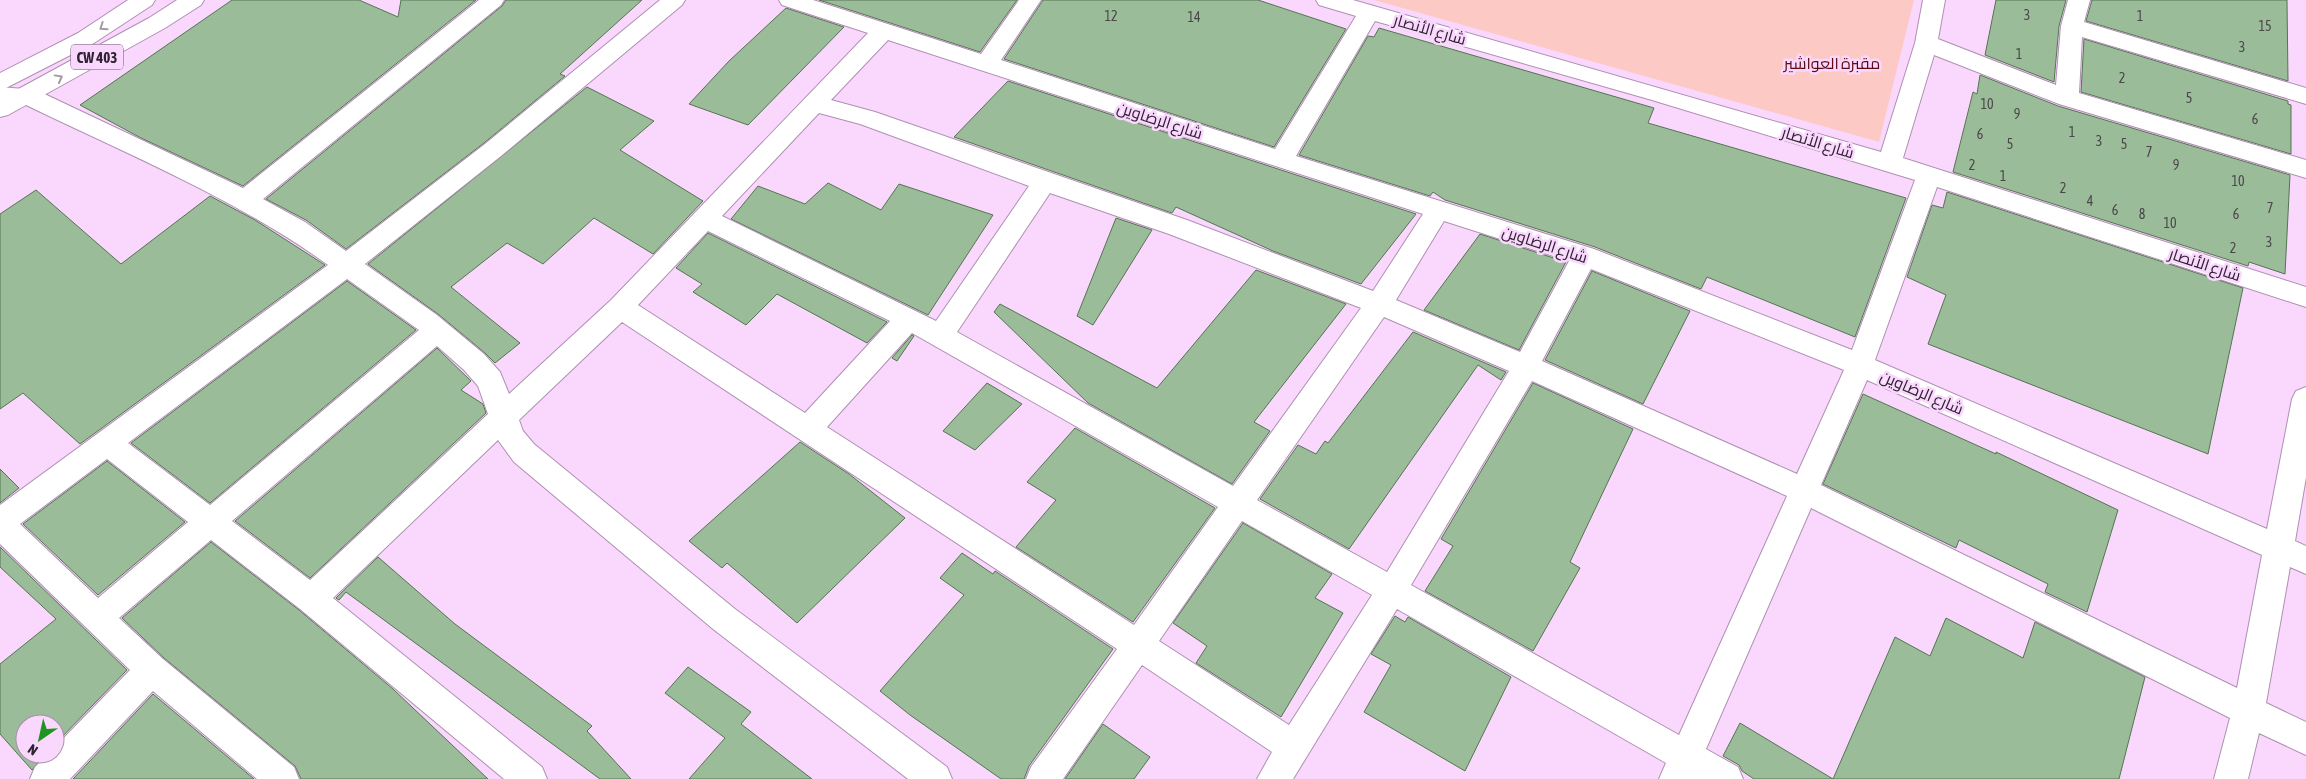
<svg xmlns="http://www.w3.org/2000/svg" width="2306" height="779" font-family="'Asap Condensed',Cairo,sans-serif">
<rect width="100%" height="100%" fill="#fad8fe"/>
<path fill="#fdc9c5" d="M1374,0H1914L1879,142Z"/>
<path fill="#9bbc98" stroke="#557453" d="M232,0H359L398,17L401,0H476L243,186L139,137L80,105Z
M506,0H642L560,74L565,76L484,143L346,249L306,220L266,199L502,6Z
M819,0H1017L980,52Z
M1043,0H1258L1346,29L1274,147L1004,59Z
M1996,0H2066L2059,26L2054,82L1985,55Z
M2092,0H2287L2288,81L2086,21Z
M786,8L844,27L748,125L689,104L729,61Z
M1379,28L1654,108L1648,123L1906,198L1855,337L1707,277L1701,289L1595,247L1445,200L1433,192L1430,196L1299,155L1368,36L1374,37Z
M2084,39L2288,101V104L2291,105V154L2081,92Z
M1980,75L2058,106L2290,175L2285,274L2249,262L2248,266L1953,172L1973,92L1977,94Z
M1008,81L1416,214L1361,284L1273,251L1176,207L1172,213L954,137Z
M587,87L654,121L620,150L703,201L653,254L594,218L543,264L507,243L451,287L520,343L495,363L485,353L438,314L368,264Z
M828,183L881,210L899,184L993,215L928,315L731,219L758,186L805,204Z
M36,190L121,264L210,196L255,220L325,265L80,444L23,393L0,409V214Z
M1947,192L2243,288L2208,454L1928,344L1946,295L1907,277L1932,205L1943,208Z
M1116,218L1152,230L1093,325L1077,316Z
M708,233L887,322L867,343L777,294L746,325L693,292L702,284L676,268Z
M1480,234L1566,262L1519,350L1424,310Z
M1256,270L1346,304L1254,422L1270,431L1232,484L1088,403L994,312L1000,304L1157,388Z
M1592,271L1690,311L1643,404L1545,360Z
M347,281L416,330L210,503L131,443Z
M1413,332L1506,372L1501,380L1478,365L1349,549L1260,499L1298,445L1316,454L1325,441L1328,443Z
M912,335L914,336L897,361L892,358Z
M437,348L471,381L461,390L483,404L486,413L310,578L235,521Z
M987,383L1022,404L975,450L943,431Z
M1533,383L1633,429L1570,562L1580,568L1533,651L1425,591L1453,546L1441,539Z
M1863,394L1996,454V452L2118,510L2087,612L2045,592L2048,584L1959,540L1956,548L1823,484Z
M1075,428L1215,508L1133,622L1016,547L1056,500L1027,482Z
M800,442L849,474L905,518L797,623L727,563L722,568L689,541Z
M107,461L185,522L98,595L23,524Z
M0,469L19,488L0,503Z
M1243,523L1332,574L1315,598L1343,613L1281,717L1196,663L1207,646L1173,623Z
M211,542L299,610L393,689L488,779H301L295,766L164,658L122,618Z
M0,547L127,670L55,744V724H25V754H45L32,770L0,734V664L56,619L0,567Z
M962,553L993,574L995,571L1113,649L1029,766L1024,779H1001L910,715L880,691L964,595L940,578Z
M378,557L455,624L592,726L587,731L631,779H600L346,592L339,600L336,598Z
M1395,616L1405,622L1408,617L1511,677L1465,771L1364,712L1391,665L1371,654Z
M1946,618L2023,658L2035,622L2145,677L2119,779H1833L1895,637L1930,656Z
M688,667L751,712L741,724L812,779H689L725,738L665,693Z
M153,694L254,779H73Z
M1740,723L1833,779H1754L1742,771L1739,765L1723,756Z
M1103,724L1150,757L1134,779H1065Z"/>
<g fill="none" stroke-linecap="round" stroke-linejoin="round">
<defs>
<path id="street" d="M479,0H504L501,5L263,199L305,222L346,251L485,144L660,0H685L682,5L501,156L365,264L437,315L484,354L500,372L509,394L611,300L868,33L782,5L779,0H813L981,54L1019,0H1041L1001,60L1275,149L1356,16L1319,5L1316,0H1353L1881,152L1915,43L1923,0H1945L1938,39L2056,85L2061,26L2068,0H2090L2084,22L2306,88V104L2082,37L2079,93L2306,160V178L2059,104L1934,55L1903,158L2306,287V307L1937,187L1875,360L2267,529L2292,399L2296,391L2306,387V477L2295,541L2306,546V574L2290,567L2266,703L2306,722V755L2259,733L2248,779H2214L2230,718L1811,508L1706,749L1738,767L1743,779H1659L1666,763L1397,609L1293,779H1257L1272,752L1142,665L1063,779H1026L1031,767L1117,649L622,322L519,420L523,431L534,444L735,609L947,767L952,779H908L713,629L514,462L498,440L333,598L542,767L547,779H504L300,609L211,540L119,618L163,659L294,767L299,779H257L153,691L70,779H30L35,767L48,754H55V747L130,670L0,544V505L328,265C235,198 127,154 24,104L0,103V87L36,90L243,188ZM1375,21L1652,100L1915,180L1852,350L1594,249L1296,156ZM888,40L1423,214L1373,291L1187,220L875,112L831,100ZM819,113L860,124L1029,186L936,321L722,216ZM1050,193L1169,234L1361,308L1233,486L957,332ZM1444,221L1569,261L1520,352L1396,300ZM708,231L890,321L805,413L638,305ZM1591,269L1844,370L1797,474L1542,361ZM347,279L419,330L210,505L128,443ZM1384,317L1509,371L1387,572L1257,500ZM912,333L1218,507L1134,625L827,427ZM437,346L464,370L478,386L488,414L310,580L232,521ZM1867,380L2262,555L2237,688L1821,485ZM1532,381L1787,496L1679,735L1411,585ZM107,459L188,522L98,598L20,524ZM1242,521L1372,595L1289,725L1159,641Z"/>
<path id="primary" d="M128,0H155L152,5L94,43L0,91V73L78,33Z
M177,0H204L201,5L165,28L8,115L0,117V99L149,18Z"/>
</defs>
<use href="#street" stroke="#af8fb2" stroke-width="2"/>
<use href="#primary" stroke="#af8fb2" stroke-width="2"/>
<use href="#street" fill="#fff" fill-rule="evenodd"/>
<use href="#primary" fill="#fff" fill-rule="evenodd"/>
</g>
<defs><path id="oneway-chevron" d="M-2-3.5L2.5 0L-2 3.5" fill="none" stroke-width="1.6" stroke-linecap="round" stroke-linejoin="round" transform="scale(1.25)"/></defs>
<g stroke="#a19ca2">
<use href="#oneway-chevron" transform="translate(103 27) rotate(146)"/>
<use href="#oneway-chevron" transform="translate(59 78) rotate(-29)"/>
</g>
<g text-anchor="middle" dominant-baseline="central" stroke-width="5" stroke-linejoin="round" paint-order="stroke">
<g font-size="14" fill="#4a484b">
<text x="2027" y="15">3</text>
<text x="1111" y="16">12</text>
<text x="2140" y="16">1</text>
<text x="1194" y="17">14</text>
<text x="2265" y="26">15</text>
<text x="2242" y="47">3</text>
<text x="2019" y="54">1</text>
<text x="2122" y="78">2</text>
<text x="2189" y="98">5</text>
<text x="1987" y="104">10</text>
<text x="2017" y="114">9</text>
<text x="2255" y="119">6</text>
<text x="2072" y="132">1</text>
<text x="1980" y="134">6</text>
<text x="2099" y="141">3</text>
<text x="2010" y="144">5</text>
<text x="2124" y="144">5</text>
<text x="2149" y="152">7</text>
<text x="1972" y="165">2</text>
<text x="2176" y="165">9</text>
<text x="2003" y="176">1</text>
<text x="2238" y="181">10</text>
<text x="2063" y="188">2</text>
<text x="2090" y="201">4</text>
<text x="2270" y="208">7</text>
<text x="2115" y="210">6</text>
<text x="2142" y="214">8</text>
<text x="2236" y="214">6</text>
<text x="2170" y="223">10</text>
<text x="2269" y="242">3</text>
<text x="2233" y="248">2</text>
</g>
<rect fill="#fad8fe" stroke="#6c596e" stroke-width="1" x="71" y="44.5" width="52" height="25" rx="4"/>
<g font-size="15" font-weight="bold" fill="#2f2231">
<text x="97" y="57">CW 403</text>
</g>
<g font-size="16" fill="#2f2231" stroke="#fad8fe">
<text transform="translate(1430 29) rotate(16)">شارع الأنصار</text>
<text transform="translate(1160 120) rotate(18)">شارع الرضاوين</text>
<text transform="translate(1818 142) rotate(17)">شارع الأنصار</text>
<text transform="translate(1545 244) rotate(18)">شارع الرضاوين</text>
<text transform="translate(2205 264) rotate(18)">شارع الأنصار</text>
<text transform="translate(1922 392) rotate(23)">شارع الرضاوين</text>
</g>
<g font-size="16" fill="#5d0a12" stroke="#fad8fe">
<text x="1832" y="63">مقبرة العواشير</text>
</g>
</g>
<g transform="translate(40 739) rotate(214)"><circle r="24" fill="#fad8fe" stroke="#a98fac"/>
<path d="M0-4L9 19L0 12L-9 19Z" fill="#1f9421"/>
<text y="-8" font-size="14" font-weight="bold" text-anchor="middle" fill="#2f2231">N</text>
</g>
</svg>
